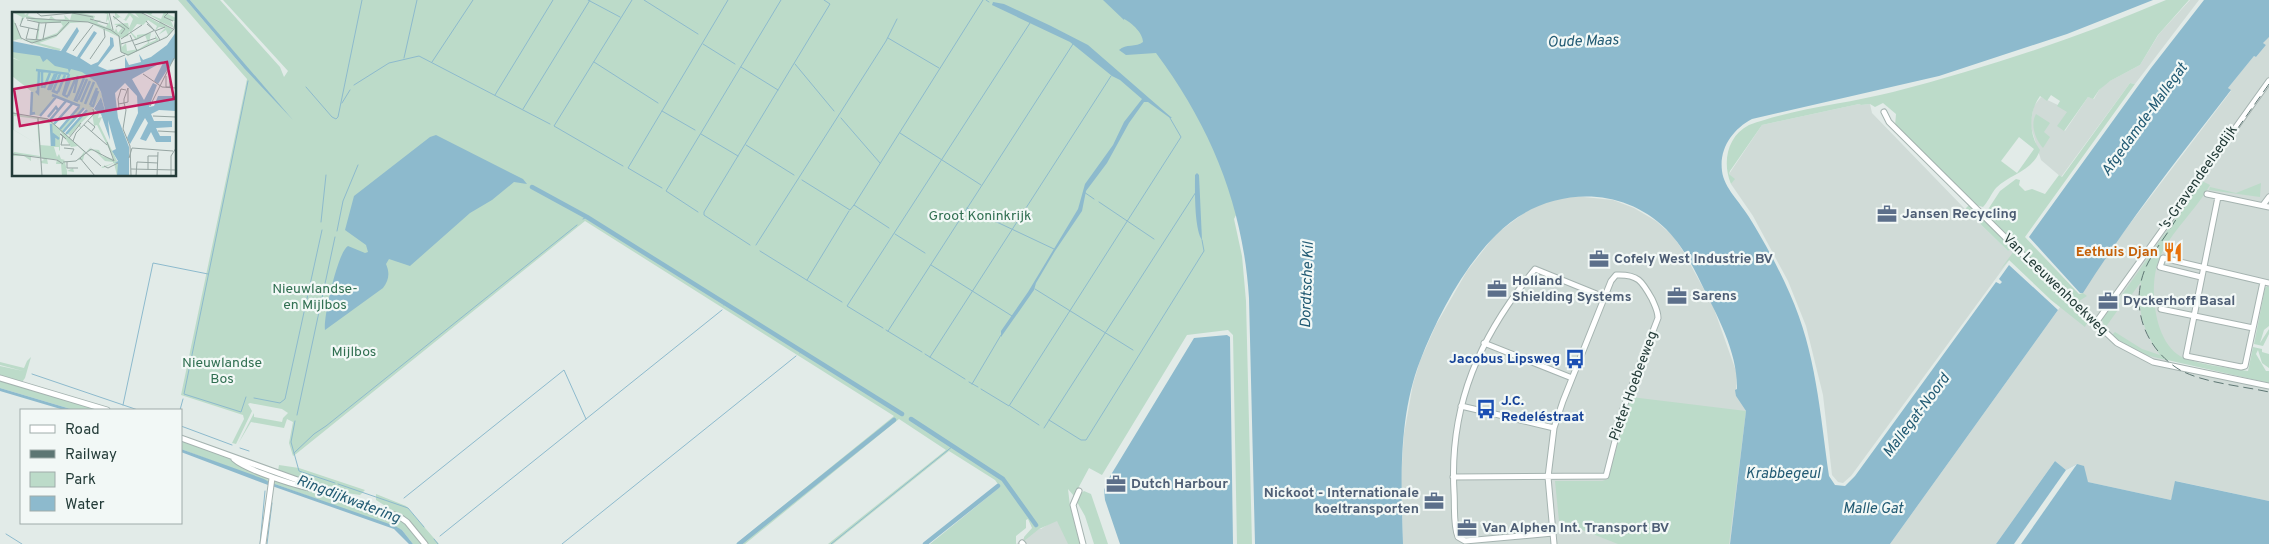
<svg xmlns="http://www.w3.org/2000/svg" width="2269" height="544" font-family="Overpass,sans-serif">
<rect width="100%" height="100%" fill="#e2ebe8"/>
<path fill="#d0dbd7" d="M2190,0H2199L2135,84L2130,83L2061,177L2041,160L2030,124L2034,106L2041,97L2060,106L2080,96L2059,126L2065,131L2088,97L2094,99L2099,90L2106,83L2140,65L2159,34Z
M2269,36V286L2264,285L2245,370L2184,359L2171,351L2166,363L2269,386V501L2176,481L2171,500L2088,482L2077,464L2066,470L2055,461L1996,544H1890L2058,310L2061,306L2075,303L2116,242L2231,91L2228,88L2254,56L2256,57L2266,45L2263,43Z
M1859,104L1861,105L1870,104L1872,113L1964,208L2008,251L2012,248L2016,251L1851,476L1843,483L1838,482L1832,475L1823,395L1806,326L1788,281L1753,216L1731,184L1734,179L1729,174L1762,125Z
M1574,196L1613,200L1634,208L1656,221L1673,236L1683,251L1713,306L1737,374L1736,396L1746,411L1730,544H1403L1401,477L1404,434L1413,384L1420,361L1436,325L1467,271L1496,234L1528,210L1552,200Z
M1062,515L1082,544H1016L1037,528L1041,529Z"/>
<path fill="#bcdbc9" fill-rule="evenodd" d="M178,0H186L243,67L249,70L190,0H220L280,67L284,77L288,71L223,0H1111L1156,45L1207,124L1237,213L1234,219L1242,256L1246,301L1252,544H1237L1233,335L1228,330L1187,335L1102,475L1089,468L1074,496L1068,489L1070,506L1080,544H1068L1057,521L1039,529L1024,541V537L1032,528L1028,519L1026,520V528L1016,536V544H930L1000,487L995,480L949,451L833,544H828L946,450L899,419L745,544H736L894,416L585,221L296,454L293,456L289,443L293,422L287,419L284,428L251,422L238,444L254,413V417L282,422L283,418L288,413L282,409L250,403L248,404L252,411L236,444L232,443L244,419L243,415L181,395L247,79Z
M2166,0H2189L2158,35L2140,65L2110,81L2099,90L2093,99L2088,97L2064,131L2057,126L2067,112L2057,106L2060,101L2051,95L2047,101L2040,96C2029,111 2028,134 2040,150C2033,171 2010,174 1996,188C1991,194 1988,202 1983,207L1976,205L1895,126L1896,114L1883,103L1875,107L1870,104L1861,105L1859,104L1762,125L1730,171L1729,174L1735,179L1731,184C1722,163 1727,136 1749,125C1795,108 1846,104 1893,92C1987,68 2077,38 2166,0ZM2019,137L2034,149L2017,173L2001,161Z
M2130,83L2135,84L2025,237L2079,294L2083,293L2087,296L2079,301L2084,306L2082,307L1990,219L1987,211L2000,191L2016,179L2020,180L2019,185L2025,191L2032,189L2045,194L2059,175L2062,177Z
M2036,114L2050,123L2044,132L2050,137L2043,148C2035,139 2030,124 2036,114Z
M2202,181L2210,185C2196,210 2170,233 2160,257C2148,283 2153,340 2180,356C2194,364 2231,368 2248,371L2253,347L2262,349V352L2269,354V368L2262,363L2258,350L2256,354L2266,371H2269V383L2145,355L2127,346L2112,335L2115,332L2142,349L2160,355C2143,331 2137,311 2141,282L2127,301L2121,296Z
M2261,183L2260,197L2209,190L2210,187L2236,193Z
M1970,204L2012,248L2008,251L1965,209Z
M2014,251L2087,323L2085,327L2051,300L2009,260L2000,270Z
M2267,286L2269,287V326L2264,330L2260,343L2269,329V334L2263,346L2254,344L2265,288Z
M2115,302L2120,303V307L2105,328L2102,320Z
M31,357L25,378L22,382L0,375V366L23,371L0,365V362L24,368L27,361Z
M0,380L102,410H74L0,388Z
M1631,397L1746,411L1729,544H1618L1559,521L1555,481H1602L1608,479Z
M181,439L230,457L233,461L266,476L269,482L181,449Z
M279,465L299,468L365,490L360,495L334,491L278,471Z
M274,481H278L327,493L401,520L423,544H413L402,530L272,483Z
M1084,491L1091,494L1108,544H1094L1085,516L1077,502L1080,494Z
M376,494L406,506L439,544H427L400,515L376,500Z"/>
<path fill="#8dbacd" d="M186,0H190L293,120L243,67Z
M1103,0H2153L2067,34L1939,76L1752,119C1733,129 1719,148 1722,171C1724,188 1740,202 1749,217C1764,241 1778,267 1790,294C1816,352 1820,413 1829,476L1835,485L1845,486L1855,476L1996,282L2000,284L2002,282L1999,279L2009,265L2058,310L1890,544H1730L1746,411L1736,396L1735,390L1737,389C1738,353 1717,315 1701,283C1692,264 1681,244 1666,229C1618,182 1542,188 1496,235C1463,268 1437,317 1420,361C1398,418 1401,483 1403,544H1255L1249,298C1243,205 1211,127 1156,53L1126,55L1119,50C1126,43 1136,48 1143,42C1143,33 1132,23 1124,19V20Z
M2204,0H2269V37L2263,43L2266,45L2256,57L2254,56L2228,88L2231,90C2179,157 2128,222 2083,293H2080L2029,237L2151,68Z
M993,2L1004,4L1051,26L1088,45L1172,118H1170L1148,102H1144L1129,123L1107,163L1086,191L1082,211L1055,251L1036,283L1034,290L1001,337V331L1028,292L1078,209L1085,184L1113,145L1124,122L1142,99L1120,80L1112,76L1070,42L992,5Z
M436,135L523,179L527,184L514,182L492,200L470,213L410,266L389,259L386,264C390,273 389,280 383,288L325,330C323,318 338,251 348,246L365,253L368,252L366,245L345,230L354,196L430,137Z
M1197,173L1199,175L1202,240C1194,228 1195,189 1195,175Z
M1227,335L1230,337L1233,544H1120L1105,500L1104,490L1109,478L1194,338Z
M0,388L74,410H64L0,391Z
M181,449L264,479L269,482L268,485L181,452Z
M2055,461L2066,470L2077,464L2084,466L2088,482L2171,500L2175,481L2269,501V544H1996Z
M272,483L395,526L402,530L413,544H409L394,529L272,486Z"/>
<path fill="#e2ebe8" d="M2077,464L2021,544H2014L2066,470Z"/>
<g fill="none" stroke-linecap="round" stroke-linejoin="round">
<path stroke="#8dbacd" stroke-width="1" d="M588,0L620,17
M644,0L698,34
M986,0L989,2
M888,38L939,68
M703,44L735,64
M404,58L417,0
M432,62L473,0
M594,62L658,103
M795,64L834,111
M741,67L778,90
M354,85L389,63L419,56L550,124
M306,87L332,117L336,119L338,117L362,0
M495,95L553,0
M342,103L350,90
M523,109L590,0
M662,111L695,130
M841,118L880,163
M900,133L981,185
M701,134L738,156
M746,145L794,175
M623,166L554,126L632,0
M802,180L850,210L854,205L889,228
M662,188L628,168L728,0
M1084,192L1094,199
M1099,202L1154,239
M854,205L983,0
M967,208L1054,249
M698,212L666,191L781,0
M583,219L587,217
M321,222L326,175
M337,231L343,201L358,165
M895,234L925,253
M750,245L704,215V212L830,4L824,0
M756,245L886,41L897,19
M760,251L842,302
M931,265L1012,316
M807,280L849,211
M1035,289L1133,350
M724,305L726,303
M883,328L847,306L1030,23
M886,330L922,352
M888,331L1073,44
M800,353L802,350
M925,354L965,379
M930,357L1111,76
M32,374L138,410
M969,382L978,387
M972,384L1001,335
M981,389L1009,406L1181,137L1170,118
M246,397L241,412L184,394L248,81
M254,398L280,403L285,399L322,230
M123,405L153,263L208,274
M1010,406L1039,425
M180,410L183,399
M297,415L335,237
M1049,420L1081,440H1086L1204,251L1202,240
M295,421L291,442L299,471L335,483
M181,426L232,445
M1044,428L1196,192
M240,448L249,451
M294,453L314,434L326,426L577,225
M338,484L408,508L424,527
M404,498L564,370L586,419
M6,534L22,544
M440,536L722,310
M434,539L438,544
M260,544L265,491
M267,544L272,503
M562,544L796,356
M831,544L953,446"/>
<path stroke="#8dbacd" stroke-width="4.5" d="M532,187L587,217L902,414
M911,419L1003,479L1036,525
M739,544L894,420
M925,544L998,486"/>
<defs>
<path id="minor" d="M1884,112L1889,122L2020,252L2117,343L2153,362L2269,386
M2207,194L2269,207
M2218,197L2186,356L2241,367L2245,366L2263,282
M2263,205L2269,197
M2201,277L2160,267L2163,258L2269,283
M2161,309L2253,328
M2095,324L2269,81
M1484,343L1572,378
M0,378L107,410
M1461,406L1554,428
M181,438L400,517L407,522L425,544
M234,459C246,470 301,488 317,489
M1453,477L1606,476L1623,409L1658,318C1658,311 1655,306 1652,299C1642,281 1638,274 1616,275L1611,281L1563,401L1554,428L1548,477L1554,544
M1079,491L1073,505L1083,544
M1553,533L1465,541L1458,537C1453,525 1455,506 1454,492C1449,404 1480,336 1535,269L1604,297
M1022,543L1023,544
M263,544L272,478"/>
</defs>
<use href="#minor" stroke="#a5b3b0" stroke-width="7"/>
<use href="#minor" stroke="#fff" stroke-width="5"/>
<path stroke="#5d7673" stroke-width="1" stroke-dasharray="10 5" stroke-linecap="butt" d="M2269,84C2235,132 2201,180 2170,229C2159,246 2145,262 2141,282C2133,317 2150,352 2180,370C2204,383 2242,386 2269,392"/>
</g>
<defs>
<symbol id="office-bare" viewBox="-9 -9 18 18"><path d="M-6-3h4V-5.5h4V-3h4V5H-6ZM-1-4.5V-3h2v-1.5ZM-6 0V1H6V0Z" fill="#5c6f8a" stroke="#f2f8f6" stroke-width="2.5" paint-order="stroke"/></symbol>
<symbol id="restaurant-bare" viewBox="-9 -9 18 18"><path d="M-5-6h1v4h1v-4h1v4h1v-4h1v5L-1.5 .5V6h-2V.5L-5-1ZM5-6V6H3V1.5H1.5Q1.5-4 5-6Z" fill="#e8710a" stroke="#f2f8f6" stroke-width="2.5" paint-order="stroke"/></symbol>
<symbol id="bus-bare" viewBox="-9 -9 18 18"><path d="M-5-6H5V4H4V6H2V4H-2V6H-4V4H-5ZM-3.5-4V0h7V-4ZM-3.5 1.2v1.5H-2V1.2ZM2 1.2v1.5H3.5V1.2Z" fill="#1a4fb4" stroke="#f2f8f6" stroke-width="2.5" paint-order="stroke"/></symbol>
</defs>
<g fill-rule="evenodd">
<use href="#office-bare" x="1873" y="200" width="28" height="28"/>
<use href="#restaurant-bare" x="2159" y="238" width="28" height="28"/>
<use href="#office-bare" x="1585" y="245" width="28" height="28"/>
<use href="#office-bare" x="1483" y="275" width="28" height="28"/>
<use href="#office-bare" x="1663" y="282" width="28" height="28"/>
<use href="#office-bare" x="2094" y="287" width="28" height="28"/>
<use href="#bus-bare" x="1561" y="345" width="28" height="28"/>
<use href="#bus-bare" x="1472" y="395" width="28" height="28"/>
<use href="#office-bare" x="1102" y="470" width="28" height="28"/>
<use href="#office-bare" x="1420" y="487" width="28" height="28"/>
<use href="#office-bare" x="1453" y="514" width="28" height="28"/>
</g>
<g text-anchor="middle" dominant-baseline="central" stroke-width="4.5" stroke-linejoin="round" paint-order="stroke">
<g font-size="14" fill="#233b38" stroke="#f2f8f6">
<text transform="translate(2199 178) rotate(-55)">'s-Gravendeelsedijk</text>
<text transform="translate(2055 285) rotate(44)">Van Leeuwenhoekweg</text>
<text transform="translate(1634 386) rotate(-70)">Pieter Hoebeeweg</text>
</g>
<g font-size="14" font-weight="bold" fill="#4e5e75" stroke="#f2f8f6" text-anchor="start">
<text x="1902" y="214">Jansen Recycling</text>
<text x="1614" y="259">Cofely West Industrie BV</text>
<text x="1512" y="281">Holland<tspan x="1512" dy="16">Shielding Systems</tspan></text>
<text x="1692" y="296">Sarens</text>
<text x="2123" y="301">Dyckerhoff Basal</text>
<text x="1131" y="484">Dutch Harbour</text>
<text x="1419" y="493" text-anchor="end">Nickoot - Internationale<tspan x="1419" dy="16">koeltransporten</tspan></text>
<text x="1482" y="528">Van Alphen Int. Transport BV</text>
</g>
<g font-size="14" fill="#306f51" stroke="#f2f8f6">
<text x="980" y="216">Groot Koninkrijk</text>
<text x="315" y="289">Nieuwlandse-<tspan x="315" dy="16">en Mijlbos</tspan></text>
<text x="354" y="352">Mijlbos</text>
<text x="222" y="363">Nieuwlandse<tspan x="222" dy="16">Bos</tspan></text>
</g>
<g font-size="14" font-weight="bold" fill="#c56008" stroke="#f2f8f6" text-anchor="end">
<text x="2158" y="252">Eethuis Djan</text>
</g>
<g font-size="14" font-weight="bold" fill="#164399" stroke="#f2f8f6" text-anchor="end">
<text x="1560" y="359">Jacobus Lipsweg</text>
<text x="1501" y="401" text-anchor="start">J.C.<tspan x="1501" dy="16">Redeléstraat</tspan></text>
</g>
<g font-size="15" font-style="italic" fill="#215a73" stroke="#f2f8f6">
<text transform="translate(1583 42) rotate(-2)">Oude Maas</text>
<text transform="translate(2145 120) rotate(-54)">Afgedamde-Mallegat</text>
<text transform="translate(1308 285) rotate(-88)">Dordtsche Kil</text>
<text transform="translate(1917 416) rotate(-53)">Mallegat-Noord</text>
<text x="1783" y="474">Krabbegeul</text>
<text transform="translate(348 500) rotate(21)">Ringdijkwatering</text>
<text x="1873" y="509">Malle Gat</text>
</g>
</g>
<g transform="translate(12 12)">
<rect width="164" height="164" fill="#e2ebe8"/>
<path d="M0,0H12L13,3L17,0L16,4L24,6L37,7L39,4L44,8L53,7L52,3L58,8L60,1L65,0L83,4L81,9L89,8L85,11L94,15L97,10L96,7L94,11L95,2L89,0H99L96,1L99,16L103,19L104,16L106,21L110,16L102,12L116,11L117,16L121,7L118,3L114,9L108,5L102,8L101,4L103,5L105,3L103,4V0L112,8L117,0L127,6L123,1L127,0L147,11L148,9L132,0H141L139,3L149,7L152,0L164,6V9H159L162,16L149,10L161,18L157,23L116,44L108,39L107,25L76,10L58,11L44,25L27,31L49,37L47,39L7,27L0,29V4L10,28L25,29L16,28H24L27,11L13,5L8,11L10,5ZM136,8L145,14L143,19L147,15L153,16L146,23L154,18L156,23L147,28L143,23L144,28L137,31L139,21L125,23V26L119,20L125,12L131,13ZM28,11H49L51,14L45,21L26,28ZM117,19L124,28L133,23L136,31L127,37L115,39L114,31L110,35L108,26L116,24ZM5,39L29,43L31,48L36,47L43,52L44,48L70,59L85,71L90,83L94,102L89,85L81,97L87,102L86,106L90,105L87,112L105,149L104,153L106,150L107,158L105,164L102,151L91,156L89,155L96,153L101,151V150L93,149L82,138L74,140L79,135L78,137L87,138L90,144L102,147L85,113L82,114L80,100L68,112L69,116L66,114L58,124L55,121L75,98L72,96L51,120L73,140L71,148H66L72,140L66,134L59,135L48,119V138L47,139V135H42L45,145L47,142L49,147L53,148L50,150L53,149L60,150H53L55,159L61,156L62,160L55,159V164H50L49,152H44L45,147H35L36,152L29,151V164V147V149L32,148L29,145L19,144V149L12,144H0L2,140L28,144L27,133L0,117V99L8,103L35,106L48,117L67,95L44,85L27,104L19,102V79L0,64V46L8,49L0,45V40ZM2,104L25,107L26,121L8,113L26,121L27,133L2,118ZM26,107L39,112L40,134L28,133Z" fill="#bcdbc9" fill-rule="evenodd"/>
<path d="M65,15L67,19L54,40L65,45L82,19L85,21L68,46L79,53L86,50L98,33V25L101,26L102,34L86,54L95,58L113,56V45L117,53L129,50L127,42L131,48L139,45L155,33L164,20L163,46L146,72L142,69L152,49L120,67L132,88L141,71L145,73L137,95L142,94L146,84H164V99L147,98L139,102L142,109H160V115L144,116L148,124H159V130H144L139,120L134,129L128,127L136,111L133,106L118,132L115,126L126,101L125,84L113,71L103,81L106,106L117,135V164H105L106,151H103L106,149L100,139L104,137L96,108L98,128L89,102L82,97L89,85L94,102L89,80L84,70L70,60L59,57L57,61L56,57L43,54L35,47L31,50L28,44L0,40V29L49,39Z" fill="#8dbacd"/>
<path fill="none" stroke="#8dbacd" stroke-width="2.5" d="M24,58L57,62M55,66L58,67L52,83L56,85M30,76V59M32,76L38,61M36,78L43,62M38,78L45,61M24,79L26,81L27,59M20,80L19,102L23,101M46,80L53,63M46,81L41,79L48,62M62,81L66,64M40,83L68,94M51,83L57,62M56,84L63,68M66,88L75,67M66,89L63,88L72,66M69,90L78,69M73,92L82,70M78,93L81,94L86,79M78,93L85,76M28,104L44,85M36,105L44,95L46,98M38,108L54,89M39,112L40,134M42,112L60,92M48,117L67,95M51,120L72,96M54,122L75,98M42,134V123L47,127"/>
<path fill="none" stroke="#96a5a2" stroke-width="1" d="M24,0L29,4L60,1L81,5M97,0L101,18M128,0L161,17M157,0L152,5L161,9M101,4L117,17M11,6L8,14L27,18M14,6L76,10L99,18L107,24L109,40L116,43L155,25L162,17L164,4M78,7L96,12M15,8L29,11L49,10M134,9L142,18L135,12M3,11L9,26L20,31L45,23L57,10M104,15L107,13L113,17L109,22M17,16L14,27L29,28M118,23L125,39M31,27L34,11M109,27L130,13M125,27L143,18M24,28L27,11M148,28L143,19L153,15M109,32L125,27M123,33L144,26M61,39L81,13M78,47L93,25L92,17M98,49L113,43M131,62L150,75L164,76M154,64V75H158V69M106,92L112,91L116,90V76L112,87V91L114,98L111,117L118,134M138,94L162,46M113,95L107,96L106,87L109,77L114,78M0,101L36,107L89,154M141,104L164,105M26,106L30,164M76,109L83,115L79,120M72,113L95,133M146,119L164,120M48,122H49L54,127ZM51,124L49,133H58M57,126L69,111M61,129L64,121L82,102L81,97M95,130L102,149M118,134L119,164M52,136L62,137L59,143M0,142L45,148L51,152M68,146L83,164M117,146L120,136L161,139M51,150L64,149L79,137L102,149M55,150V156H66M92,154L96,156L106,151M119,157L164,158M136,158V144H146M124,164L125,150L146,151M145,164L146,140M159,164V144L164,136"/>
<path fill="#c2185b" fill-opacity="0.15" stroke="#c2185b" stroke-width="2.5" d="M155,50L162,87L8,114L2,77Z"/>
<rect width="164" height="164" fill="none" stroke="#233b38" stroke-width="2.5"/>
</g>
<rect x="20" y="409" width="162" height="115" fill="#f2f8f6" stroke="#9facaa"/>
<rect x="30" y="425" width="25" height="8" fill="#ffffff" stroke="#9facaa"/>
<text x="65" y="434" font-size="15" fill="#233b38">Road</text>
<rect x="30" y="450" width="25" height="8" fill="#5d7673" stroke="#9facaa"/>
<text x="65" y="459" font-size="15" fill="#233b38">Railway</text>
<rect x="30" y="472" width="25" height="15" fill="#bcdbc9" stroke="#9facaa"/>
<text x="65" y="484" font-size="15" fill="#233b38">Park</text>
<rect x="30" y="496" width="25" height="15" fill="#8dbacd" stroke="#9facaa"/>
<text x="65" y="509" font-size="15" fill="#233b38">Water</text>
</svg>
